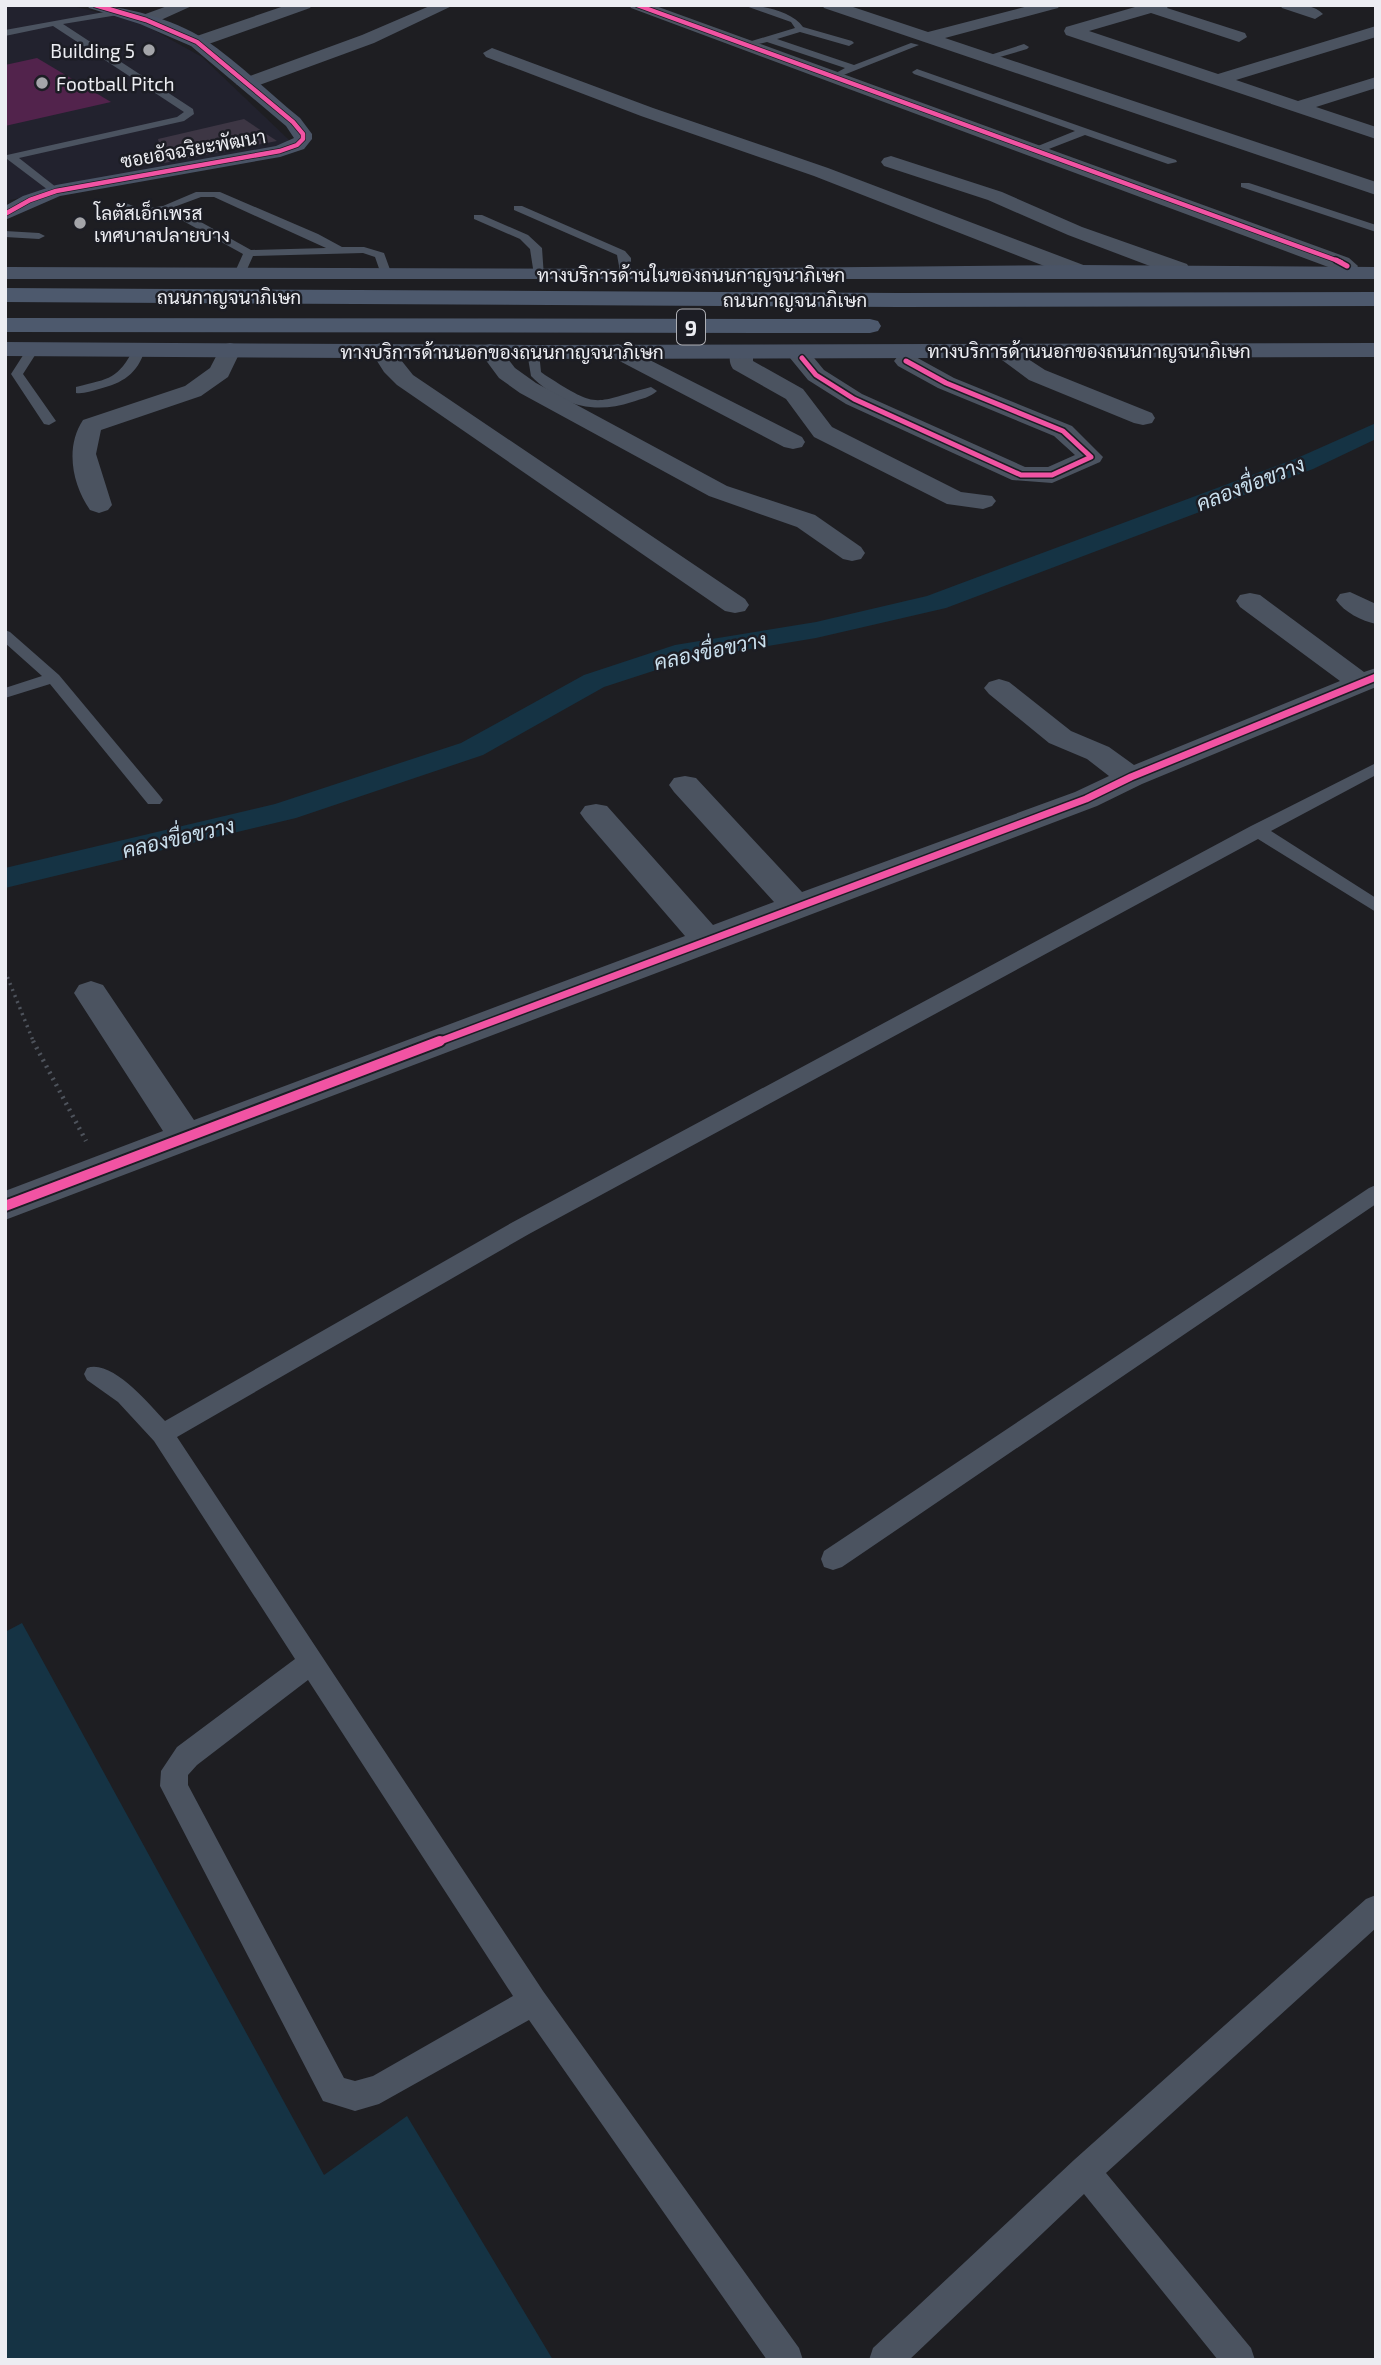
<svg xmlns="http://www.w3.org/2000/svg" width="1381" height="2365" font-family="'Exo 2',Sarabun,sans-serif">
<rect width="100%" height="100%" fill="#1e1e22"/>
<path fill="#22222e" d="M5,5H69L141,23L202,57L289,140L281,146L5,201Z"/>
<path fill="#52234c" d="M37,58L111,102L5,126V65Z"/>
<path fill="#153344" d="M22,1623L324,2175L407,2116L553,2360H5V1632Z"/>
<g fill="none" stroke-linecap="round" stroke-linejoin="round">
<path fill="#153344" fill-rule="evenodd" d="M1376,423V439L1313,469L946,608L816,638L690,659L604,687L483,755L296,818L5,888V868L275,804L461,743L584,675L675,645L816,622L927,596L1295,459Z"/>
</g>
<path fill="#3d3644" d="M244,119L277,141L164,163L158,139Z"/>
<g fill="none" stroke-linecap="round" stroke-linejoin="round">
<path stroke="#4e535c" stroke-width="3.5" stroke-dasharray="2 4.5" stroke-linecap="butt" d="M5,971L34,1043"/>
<path stroke="#4e535c" stroke-width="4.5" stroke-dasharray="2 5" stroke-linecap="butt" d="M33,1041L86,1141"/>
<path fill="#4b5360" fill-rule="evenodd" d="M743,5C762,5 792,11 803,27L852,41L854,43L849,46L800,32L777,39L854,65L911,43L919,45L841,76L836,73L845,68L767,42L745,47V43L795,28L791,22Z
M121,9L125,12L124,14L63,24L193,109L194,114L184,121L19,158L61,191L52,193L7,159V155L177,117L184,112L53,26L5,36V30Z
M1024,44L1029,47L1027,49L986,61L981,58Z
M917,69L1176,160L1177,162L1168,164L1085,135L1041,152H1033V148L1075,131L914,74L912,72Z
M1241,183H1249L1376,225V232L1241,187Z
M196,192H220L318,234L342,247H364L384,253L392,275L382,277L375,257L363,253L253,256L244,276H236L234,274L243,254L167,212L140,215L118,205L123,202L141,209L163,206ZM201,197H214L326,248L251,250L174,207Z
M514,206H522L625,251L631,258V275L621,277L617,255L514,210Z
M474,215H482L528,235L542,248L544,277L534,275L530,249L520,239L474,219Z
M5,231L39,233L45,236L39,239L5,237Z
M33,345L39,349L23,374L56,421L49,425L44,424L11,374L29,346Z
M139,346L145,350C137,374 123,383 99,389C91,391 84,394 76,393V387C111,378 117,380 135,347Z
M533,348L539,352L541,372L545,375C600,410 591,403 651,387L657,391C651,397 641,399 632,402C593,415 560,405 531,376L527,352Z
M5,630L10,632L59,675L160,796L163,800L160,804H148L50,684L5,698V688L42,676L5,643Z
M1376,763V775L1271,831L1376,898V912L1258,839L529,1234L177,1437L543,1991L799,2348L803,2360H767L529,2020L379,2104L355,2111L323,2101L160,1786L161,1771L177,1747L295,1659L154,1441L118,1402L87,1380L84,1374L87,1368C112,1359 149,1404 165,1421L513,1222L1251,826ZM308,1680L513,1996L373,2076L355,2081L344,2078L188,1785V1775L197,1765Z
M1376,1185V1204L842,1567L833,1570L824,1567L821,1559L824,1551L1369,1188Z
M1376,1895V1928L1106,2173L1251,2348L1255,2360H1218L1084,2194L909,2360H869L873,2348L1074,2160L1366,1899Z"/>
<path fill="#4b5360" fill-rule="evenodd" d="M170,5H194L152,24H140L138,20L140,16Z
M287,5H312L310,8L203,46H191L188,42L191,38Z
M432,5H454L374,43L251,88L245,89L236,84L239,80L362,35Z
M629,5H653L1349,258L1358,266L1355,271H1339L631,8Z
M822,5H847L928,32L1032,5H1060L1058,8L945,38L1376,182V195L824,8Z
M1142,5H1169L1167,8L1245,33L1247,37L1239,42L1151,13L1089,31L1218,74L1376,26V37L1236,80L1298,101L1376,77V88L1316,107L1376,127V139L1066,35L1064,31L1066,27Z
M1280,5C1295,5 1312,3 1323,14L1315,19L1282,8Z
M492,48L653,108L828,168L1086,266L1089,271L1086,276H1070L814,176L641,116L486,57L483,53Z
M891,156L1002,192L1082,227L1187,264L1190,269L1187,274H1171L1068,235L988,200L884,166L881,162L884,158Z
M230,343L238,345L241,350L228,377L201,396L101,430L96,454L112,505L108,510L99,513L90,510C72,484 65,447 83,420L185,386L210,368L222,345Z
M381,343L389,345L413,375L745,599L749,605L745,611L735,613L725,611L397,385L384,372L370,350L373,345Z
M490,344L498,346L515,368L536,383L727,486L815,515L861,547L865,553L861,559L852,561L843,559L797,527L709,496L520,393L499,378L479,351L482,346Z
M618,344L802,437L805,442L802,447L793,449L784,447L610,356L607,351L610,346Z
M742,345L750,347L753,352V361L803,389L832,427L961,492L992,496L996,501L992,506L983,509L947,504L814,437L786,399L733,369C728,362 729,354 734,347Z
M802,351L810,353L824,370L862,394L1025,467H1048L1075,455L1054,436L938,388L898,366L894,361L898,356H914L954,378L1072,426L1103,457L1100,462L1052,483L1012,480L846,404L808,380L790,358L794,353Z
M1014,353L1022,355L1045,370L1152,413L1155,418L1152,423L1143,425L1134,423L1029,380L1002,360L1006,355Z
M1350,592L1376,604V624C1362,621 1344,612 1336,600L1340,594Z
M1250,593L1260,595L1364,672L1376,668V687L1142,784L1097,806L5,1220V1191L163,1131L74,993L79,985L91,981L103,985L194,1120L685,936L585,820L580,813L585,806L596,804L607,806L713,925L774,902L674,792L669,785L674,778L685,776L696,778L802,892L1075,792L1109,776L1087,759L1049,743L989,694L984,688L989,682L999,679L1009,682L1071,731L1109,747L1134,765L1340,681L1240,607L1236,601L1240,595Z"/>
<path fill="#4a5466" fill-rule="evenodd" d="M87,5C122,5 174,19 204,39C238,62 268,92 300,118L312,134V139L304,149L280,157L60,196L5,220V206L23,196L56,185L276,146L294,138L286,126L191,46L140,24L89,8Z
M1078,265L1376,267V279H5V267L654,269Z
M5,342L533,345L1376,343V357L533,359L5,356Z"/>
<path fill="#4d596d" fill-rule="evenodd" d="M5,288L899,293L1376,292V306L899,307L5,302Z
M5,318L870,319L878,321L881,326L878,331L870,333L5,332Z"/>
<defs>
<path id="cycleway-far3" d="M637,5L1341,262
M5,214L30,200L56,191L280,151L297,145L303,139V134L293,122L197,42L146,20L95,5"/>
<path id="cycleway-far2" d="M1336,260L1347,266
M802,358L816,375L854,399L1021,475H1052L1091,457L1063,431L946,383L906,361"/>
<path id="cycleway-far1" d="M435,1043L1086,799L1131,777L1376,677"/>
<path id="cycleway" d="M5,1206L440,1041"/>
</defs>
<use href="#cycleway-far3" stroke="#1c1d24" stroke-width="6"/>
<use href="#cycleway-far2" stroke="#1c1d24" stroke-width="8"/>
<use href="#cycleway-far1" stroke="#1c1d24" stroke-width="10"/>
<use href="#cycleway" stroke="#1c1d24" stroke-width="14"/>
<use href="#cycleway-far3" stroke="#f153a3" stroke-width="4.5"/>
<use href="#cycleway-far2" stroke="#f153a3" stroke-width="5"/>
<use href="#cycleway-far1" stroke="#f153a3" stroke-width="7"/>
<use href="#cycleway" stroke="#f153a3" stroke-width="10"/>
</g>
<g fill="#a4a5a9" stroke="#1c1d24" stroke-width="2.5">
<circle cx="149" cy="50" r="7"/>
<circle cx="42" cy="83" r="7"/>
<circle cx="80" cy="223" r="7"/>
</g>
<g text-anchor="middle" dominant-baseline="central" stroke-width="5" stroke-linejoin="round" paint-order="stroke">
<g font-size="19" fill="#ecedf2" stroke="#1c1d24" text-anchor="start">
<text x="135" y="50" text-anchor="end">Building 5</text>
<text x="56" y="83">Football Pitch</text>
<text x="94" y="212">โลตัสเอ็กเพรส<tspan x="94" dy="22">เทศบาลปลายบาง</tspan></text>
</g>
<g font-size="19" fill="#ecedf2" stroke="#1c1d24">
<text transform="translate(193 148) rotate(-10)">ซอยอัจฉริยะพัฒนา</text>
<text x="691" y="274">ทางบริการด้านในของถนนกาญจนาภิเษก</text>
<text x="229" y="296">ถนนกาญจนาภิเษก</text>
<text x="795" y="299">ถนนกาญจนาภิเษก</text>
<text x="1089" y="350">ทางบริการด้านนอกของถนนกาญจนาภิเษก</text>
<text x="502" y="351">ทางบริการด้านนอกของถนนกาญจนาภิเษก</text>
</g>
<rect fill="#1c1d24" stroke="#aeafb4" stroke-width="2" x="677" y="309.5" width="28" height="35" rx="5"/>
<g font-size="21" font-weight="bold" fill="#ecedf2">
<text x="691" y="327">9</text>
</g>
<g font-size="21" font-style="italic" fill="#c9dfed" stroke="#1c1d24">
<text transform="translate(1250 483) rotate(-21)">คลองขื่อขวาง</text>
<text transform="translate(710 650) rotate(-12)">คลองขื่อขวาง</text>
<text transform="translate(178 837) rotate(-13)">คลองขื่อขวาง</text>
</g>
</g>
<rect width="1381" height="2365" fill="none" stroke="#ecedf2" stroke-width="14"/>
</svg>
